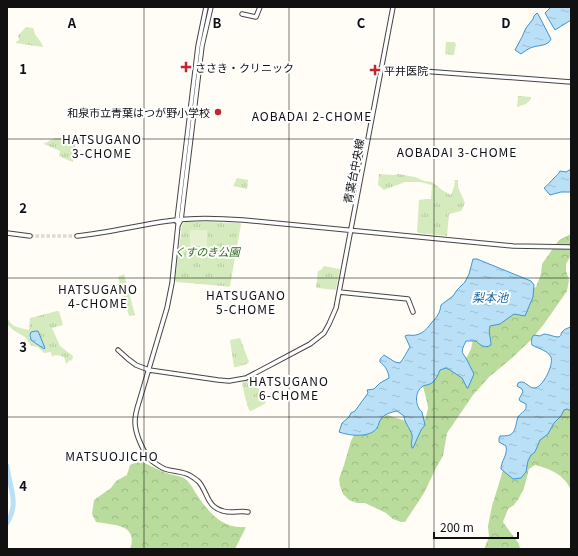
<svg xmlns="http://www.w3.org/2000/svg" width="578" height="556" font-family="Georgia,'Noto Sans JP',serif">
<defs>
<pattern id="forest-crowns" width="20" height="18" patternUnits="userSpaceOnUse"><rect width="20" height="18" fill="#b9dc9c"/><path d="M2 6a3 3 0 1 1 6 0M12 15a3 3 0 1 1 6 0" fill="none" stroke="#9ebc85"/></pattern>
<pattern id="park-tufts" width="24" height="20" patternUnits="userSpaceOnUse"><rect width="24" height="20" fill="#d5ebbd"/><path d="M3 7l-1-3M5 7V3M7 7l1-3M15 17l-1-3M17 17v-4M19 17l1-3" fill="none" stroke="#b6c8a1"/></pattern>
<pattern id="water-ripples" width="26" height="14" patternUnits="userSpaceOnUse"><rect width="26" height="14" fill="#b9e0f7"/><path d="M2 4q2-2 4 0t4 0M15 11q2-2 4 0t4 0" fill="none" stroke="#9ebfd3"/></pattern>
</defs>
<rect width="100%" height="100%" fill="#fffdf5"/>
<path fill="url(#forest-crowns)" d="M571,234V245L570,257L566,264V271L569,280L567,291L544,324L531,340L512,358L489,377L473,395L447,433L443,456L437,466L424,493L405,522H401L393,519L386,513L365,503H357L349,500L343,494L340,486L339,479L344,465L351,441L355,433L374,424L387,415L406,421L421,422L426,417L428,408L427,402L423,386L427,376L467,357L471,349L473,340L490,317L528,291L536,287L541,274L542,264L559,240Z
M571,337V490C564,474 550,469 535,465L529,469L524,488L519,498L514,505L508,509L503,522L519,544L520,549H484L489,537L488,526L492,506L504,467Z
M141,461C150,466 159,470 169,474C174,475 180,476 184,478C191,483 194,491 199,498C211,515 224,529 246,527L235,549H130C139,524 113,525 96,522L92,514L94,500L111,488L116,481L127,475L130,465Z"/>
<path fill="url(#park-tufts)" d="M26,27L33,28L35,34L42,44L43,47L15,43L19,40L18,36L23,30Z
M446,42H454L456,44L454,54L453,55L445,54Z
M518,96L531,97V99L526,104L517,107Z
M55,138H74L76,140L73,162L63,158L59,156L60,151L44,144H43Z
M379,174L394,175L398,174L415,177L424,181L432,182L442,190L451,195L454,187L455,181L453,180H458V187L465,203L461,211L449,214L447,236L418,233L417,232L419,200L426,199H431L432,185L420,182H405L384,190L378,185Z
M237,178L248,180L247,189L233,186Z
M185,222H204L239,223L241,224L230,286L228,287L223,286L176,282L175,280L182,225Z
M324,266L340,269L336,289L335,290L317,288L316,287L318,271L321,270Z
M124,274L135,315L129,316L118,277Z
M57,311H59L63,325L52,328L60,346L73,356L72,361L70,360L66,364L64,357C60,356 56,353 52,357L51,352L44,353L38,347L32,346L28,342L25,337L13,330L7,324V317C12,328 18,327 29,330L30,318Z
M240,338L249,362L247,364L236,367H234L230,340Z
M253,378L266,403L251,411L249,410L245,397L242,383L243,382Z"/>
<path fill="#e6f2cf" d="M190,230H207V246H190Z"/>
<path fill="url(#water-ripples)" stroke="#3f96cf" d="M551,7H571V20L555,30L545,13Z
M537,13L538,14L551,39C548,46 540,45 533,47C529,48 525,51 521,54L515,50L522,37L526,28L533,19L534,16Z
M571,169V192H561L550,195L544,188C548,185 550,182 554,178C557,175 558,175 560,171L566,172Z
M473,259H477L531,281L534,285L533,297L525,316L514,314L500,324L490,326C488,333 491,338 491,345C485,349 480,345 476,341H466C459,355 463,351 468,362C470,366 472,370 474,374L468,388H467L462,378L450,370L446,368L440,370C438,375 436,380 432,383C429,385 425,385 423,386C414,392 415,406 422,412L425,425L421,430L413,448H412C410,443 413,440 412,435C410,428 404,422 404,416L397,411C392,412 384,414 381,419C379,421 379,425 377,428C370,438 350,436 339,432L342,423L349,417L351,413L355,411L368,393L367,390L374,389L380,383L389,378C388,370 385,366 380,362C379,359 382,357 384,355L395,362L400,363C404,358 406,353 410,347L405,336L408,335C419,337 426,331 432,322C437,317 440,313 441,305L453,296L457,290L465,282L469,274Z
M571,327V411L567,409L564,410L561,416L554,423L548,434L540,440L535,452L531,455L528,461L526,472L521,478L513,479L501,469C501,461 508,455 506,446L499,442V438L500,436C502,436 507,436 510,435C516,432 516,422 518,417C522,411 527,412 526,404L520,401L519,399L523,392L522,389L517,386L518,383L520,382C522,382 525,382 526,384C529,385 530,388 534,388C543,388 554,364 551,357C547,350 539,349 532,345C531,342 531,338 534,335L540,336L544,334C548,334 554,337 558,337C562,336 560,335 562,332C564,329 568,328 571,327Z
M36,331H38L45,348L44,349L31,340L30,335L31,332Z"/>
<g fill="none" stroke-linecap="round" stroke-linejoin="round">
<path stroke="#b9e0f7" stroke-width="5" d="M7,466C9,487 20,502 7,523"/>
<path stroke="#dbdad3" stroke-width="3.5" stroke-dasharray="3.5 2" stroke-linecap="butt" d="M30,236H77"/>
<defs>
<path id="minor" d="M211,7L202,46L181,220L178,225L172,283L167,308L139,402C137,408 135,415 135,422C135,434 144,454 152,461C156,464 160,467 165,469C174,472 183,471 191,476C194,478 197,480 199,482C208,493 207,507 223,511C232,514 240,510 248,512
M242,14L256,17L260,7
M381,68L571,82
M177,222V220L198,46L206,7
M7,233L30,236
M77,236C108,233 138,225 168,221C193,217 218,218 243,220L513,246L571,247
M339,292L408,299L413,312
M118,350L128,359L136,365L149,370L218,380L229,381L246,378L310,344L324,333L329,324L336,308L393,7"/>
</defs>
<use href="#minor" stroke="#444" stroke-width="5.5"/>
<use href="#minor" stroke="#fff" stroke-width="3.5"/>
</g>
<path fill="none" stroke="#111" stroke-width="1" stroke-opacity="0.55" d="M144,7V549M289,7V549M434,7V549M7,139H571M7,278H571M7,417H571"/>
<g fill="#c4262e" stroke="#fff" stroke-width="1.5">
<path d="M184 61h4v4h4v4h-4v4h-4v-4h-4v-4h4z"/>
<path d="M373 64h4v4h4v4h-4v4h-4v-4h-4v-4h4z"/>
<circle cx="218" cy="112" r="4"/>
</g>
<g text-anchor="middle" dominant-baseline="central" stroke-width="4" stroke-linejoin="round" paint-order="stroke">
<g font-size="11" fill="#111" stroke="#fff" text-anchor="start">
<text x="195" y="67">ささき・クリニック</text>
<text x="384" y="70">平井医院</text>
<text x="210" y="112" text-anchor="end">和泉市立青葉はつが野小学校</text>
</g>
<g font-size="11" fill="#111" stroke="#fff">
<text transform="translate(353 171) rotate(-79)">青葉台中央線</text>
</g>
<g font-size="11" font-style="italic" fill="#2f6b1f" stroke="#fff">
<text x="207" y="251">くすのき公園</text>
</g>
<g font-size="12" letter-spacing="1" fill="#111" stroke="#fff">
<text x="312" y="115">AOBADAI 2-CHOME</text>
<text x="102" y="138">HATSUGANO<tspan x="102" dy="14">3-CHOME</tspan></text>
<text x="457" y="151">AOBADAI 3-CHOME</text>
<text x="98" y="288">HATSUGANO<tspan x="98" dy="14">4-CHOME</tspan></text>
<text x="246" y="294">HATSUGANO<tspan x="246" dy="14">5-CHOME</tspan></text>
<text x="289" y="380">HATSUGANO<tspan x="289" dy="14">6-CHOME</tspan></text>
<text x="112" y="455">MATSUOJICHO</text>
</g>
<g font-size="12" font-style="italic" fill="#1768a6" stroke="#fff">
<text x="490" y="296">梨本池</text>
</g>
</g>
<g font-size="13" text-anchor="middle" font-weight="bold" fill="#111" stroke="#fff" stroke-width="4" stroke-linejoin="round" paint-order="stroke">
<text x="72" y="28">A</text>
<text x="217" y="28">B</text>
<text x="361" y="28">C</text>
<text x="506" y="28">D</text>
<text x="23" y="74">1</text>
<text x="23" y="213">2</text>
<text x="23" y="352">3</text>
<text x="23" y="491">4</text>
</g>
<rect width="578" height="556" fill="none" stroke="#111111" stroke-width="16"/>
<path d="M434 532v6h84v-6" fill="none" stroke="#111111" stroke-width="2"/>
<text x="440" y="532" font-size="12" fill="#111111" stroke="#ffffff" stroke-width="3" paint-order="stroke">200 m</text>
</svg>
